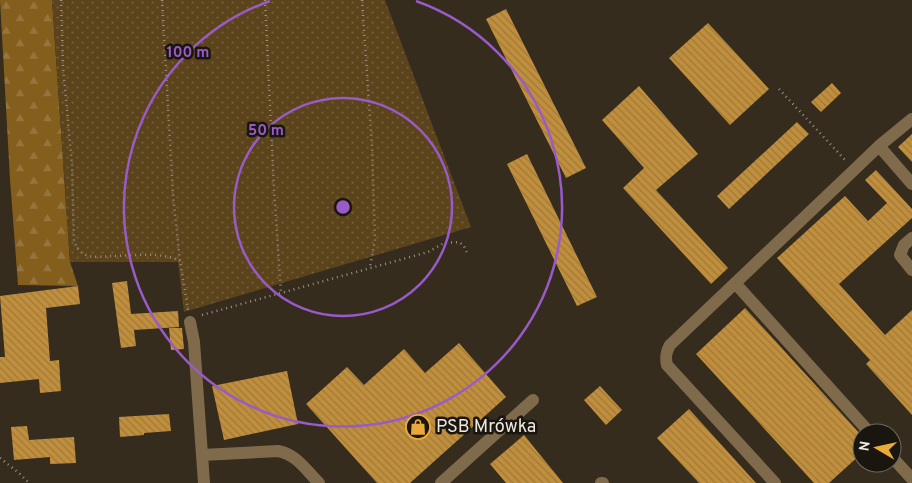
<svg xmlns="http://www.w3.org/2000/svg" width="912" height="483" font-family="Overpass,sans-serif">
<defs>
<pattern id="forest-firs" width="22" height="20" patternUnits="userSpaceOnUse" patternTransform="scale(1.25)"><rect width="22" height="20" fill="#835e1d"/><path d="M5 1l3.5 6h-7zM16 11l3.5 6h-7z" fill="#95753d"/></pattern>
<pattern id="park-dots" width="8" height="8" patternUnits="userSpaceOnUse" patternTransform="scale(1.25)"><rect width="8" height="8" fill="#5b431b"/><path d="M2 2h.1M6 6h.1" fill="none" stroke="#735e3c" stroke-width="1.8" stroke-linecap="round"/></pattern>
<pattern id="building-back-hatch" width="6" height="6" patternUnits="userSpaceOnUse" patternTransform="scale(1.25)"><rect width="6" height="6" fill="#c18f3c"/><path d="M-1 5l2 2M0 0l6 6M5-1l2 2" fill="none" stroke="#9c793e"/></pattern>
</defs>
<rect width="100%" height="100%" fill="#352c1e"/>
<path fill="url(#forest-firs)" d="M0,0H52L70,262L78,286L18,285L10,179Z"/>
<path fill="url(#park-dots)" d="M52,0H385L471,227L184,312L178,262H70Z"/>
<path fill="url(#building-back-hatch)" d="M506,9L586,168L566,178L486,19Z
M708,23L769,89L730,125L669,58Z
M832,83L841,93L821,112L811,102Z
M639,86L698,154L656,190L728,268L711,284L623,188L644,168L602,120Z
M797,122L809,134L729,209L717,196Z
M912,134V162L898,147Z
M527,154L597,297L577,306L507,164Z
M876,170L912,209V218L839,284L885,335L912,310V415L866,364L870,360L777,258L845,196L868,221L887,203L865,180Z
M127,281L131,314L178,311L179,327L134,330L136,346L121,348L112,283Z
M78,286L80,304L46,308L50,361L59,360L61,391L40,393L39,379L0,383V357H5L0,296Z
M745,308L862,436V453L829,483H814L696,354Z
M169,328H182L184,349L171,350Z
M459,343L506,397L410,483H377L306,404L347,367L364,385L404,349L425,373Z
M287,371L298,424L224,440L212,386Z
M600,386L622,410L606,425L584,400Z
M689,409L756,483H699L657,438Z
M169,414L171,431L144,433V435L120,437L119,417Z
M27,426L29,440L74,437L76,463L50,464V457L14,460L11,427Z
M524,435L563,483H506L490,464Z"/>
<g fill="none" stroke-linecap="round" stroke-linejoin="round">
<path stroke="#9a9287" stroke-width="2.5" stroke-dasharray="1 4" stroke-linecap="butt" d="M61,0L63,66L72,165L74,242C77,247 78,251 84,254C91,258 102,257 110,256C133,256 160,251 180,261
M162,0L173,195L180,261L188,310
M265,0L274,189L281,293
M362,0L372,147L375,240L370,267
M779,89L846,161
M202,315L428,252L444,243L459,242L464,246L467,253
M0,458L19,473L29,483"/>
<path stroke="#7f6b4c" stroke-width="12" d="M879,146L912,184
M912,238L904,245L900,255L912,270
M735,283L870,433
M190,322L194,342L204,483
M202,455L278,451C296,454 306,470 319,483
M892,457L912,479
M441,483L533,400
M601,483H603
M775,483L667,365C665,357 666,352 670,345L854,170L879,146L912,119"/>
</g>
<g fill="none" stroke="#985bc7" stroke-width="2.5">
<circle cx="343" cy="207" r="109"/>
<path d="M416 1A219 219 0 1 1 270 1"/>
</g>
<defs>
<symbol id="shop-ring" viewBox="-11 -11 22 22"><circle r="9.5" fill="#19150f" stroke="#eaaa39" stroke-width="1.5"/><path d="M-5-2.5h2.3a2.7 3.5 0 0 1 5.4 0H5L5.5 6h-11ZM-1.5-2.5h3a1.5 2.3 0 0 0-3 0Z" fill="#eaaa39"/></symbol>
</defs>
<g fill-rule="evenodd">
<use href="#shop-ring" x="404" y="413" width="28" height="28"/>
</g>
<g text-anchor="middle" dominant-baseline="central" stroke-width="5" stroke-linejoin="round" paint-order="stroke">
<g font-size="18" fill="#ede7de" stroke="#19150f" text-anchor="start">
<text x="436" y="427">PSB Mrówka</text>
</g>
</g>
<circle cx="343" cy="207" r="8" fill="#985bc7" stroke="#19150f" stroke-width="2.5"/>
<g font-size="15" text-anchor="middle" font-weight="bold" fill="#985bc7" stroke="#19150f" stroke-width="5" stroke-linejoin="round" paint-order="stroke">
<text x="188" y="57">100 m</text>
<text x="266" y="135">50 m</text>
</g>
<g transform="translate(877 448) rotate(279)"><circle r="24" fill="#19150f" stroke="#6e6962"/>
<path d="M0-4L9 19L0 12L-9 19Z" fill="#eaaa39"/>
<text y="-8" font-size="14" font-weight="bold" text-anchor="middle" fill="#ede7de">N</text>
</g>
</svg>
